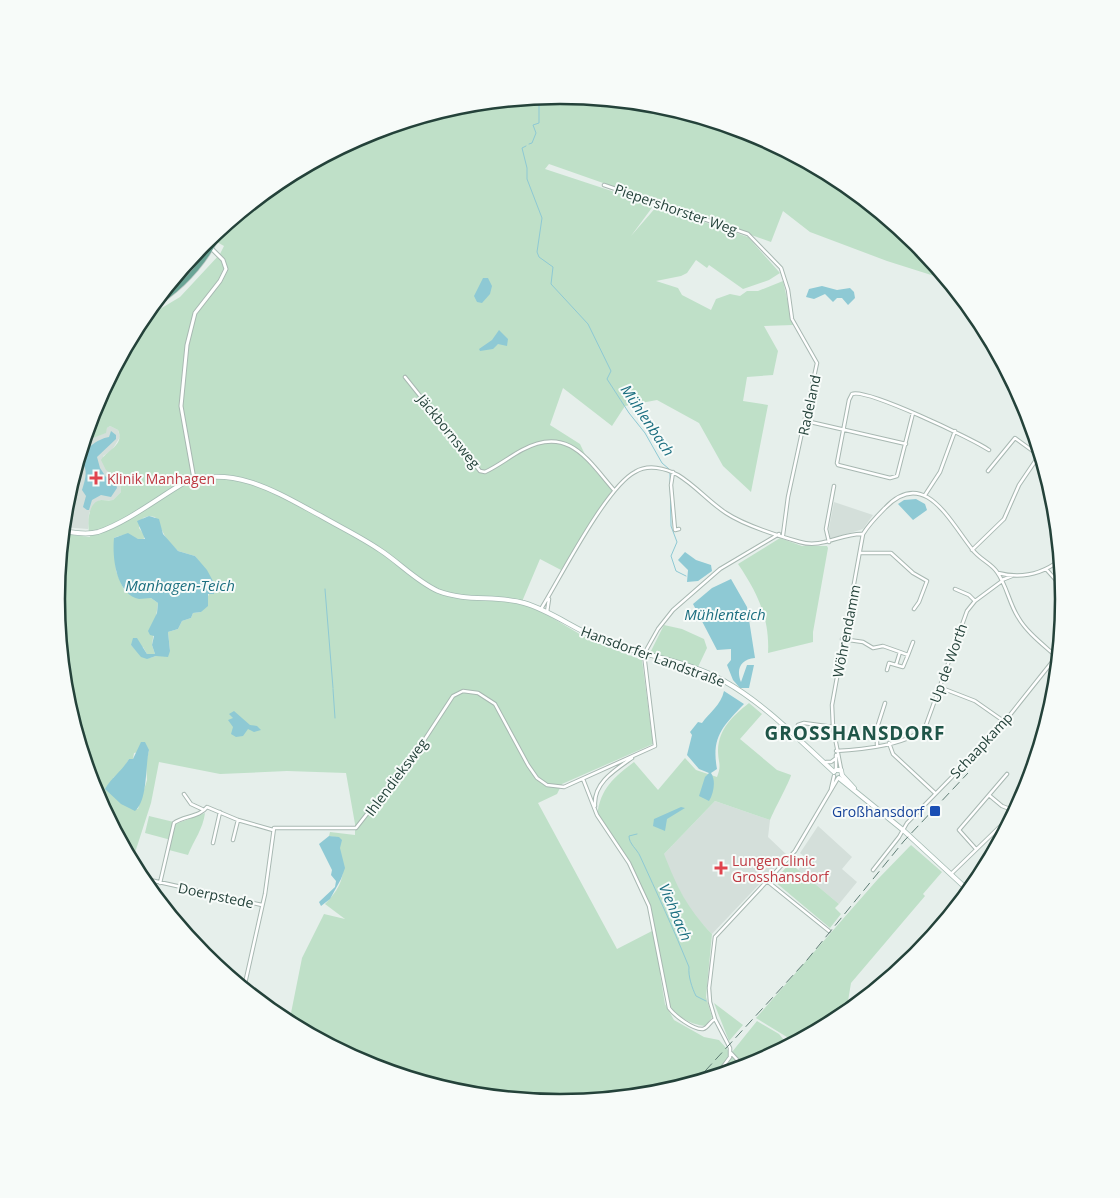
<svg xmlns="http://www.w3.org/2000/svg" width="1120" height="1198" font-family="'Open Sans',sans-serif">
<rect width="100%" height="100%" fill="#e6efeb"/>
<path fill="#d4dfda" d="M110,426L118,430L120,437L112,450L103,456L110,473L116,475L120,480L121,492L113,500H100L89,513L88,529L63,527L66,500L88,428V440L105,433L107,428Z
M834,502L873,515L863,529L830,539L829,528Z
M715,801L770,820L768,837L787,855L712,934L692,913L675,882L663,855Z
M818,826L852,857L842,869L857,882L839,904L798,870L807,859L800,853Z"/>
<path fill="#bfe0c8" fill-rule="evenodd" d="M560,95L659,105L753,134L840,180L916,243L947,280L887,261L810,232L783,211L771,242L549,164L545,169L654,205L631,236L657,206L748,237L780,273L769,280L743,289L709,265L707,268L696,260L687,273L681,276L656,281L678,288L682,295L711,310L716,299L730,294L740,296L747,291H758L783,281L793,325L764,326L778,351L773,375L747,377L743,401L768,405L751,492L723,466L699,423L657,400L625,406L612,426L563,388L550,425L580,444L590,465L612,490L561,570L540,559L521,604L542,612L590,640L642,660L653,744L562,784L557,794L538,803L617,949L652,931L649,906L629,863L597,815C601,788 613,778 634,762L658,790L685,758L696,770L717,777C722,764 718,763 718,750C719,728 733,716 749,703L762,714L740,739L777,770L791,775C790,781 774,810 770,820L715,801L664,854C677,887 687,908 712,934L706,997L712,1017L706,1026C695,1026 676,1017 671,1007C666,999 665,985 663,975L660,974L665,1004L674,1020L704,1037L719,1040L743,1067L658,1093L560,1103L461,1093L367,1064L289,1023L302,958L324,914L345,919L325,904C348,881 346,865 335,837L329,836L330,832L355,835V824L346,773L287,771L220,774L159,762L151,803L132,862L94,792L66,697L56,599L63,534L90,537C87,526 87,502 101,500C105,500 109,501 113,500L121,492L120,480L106,470L101,460C107,450 125,445 118,430L110,426L107,428L106,433L88,440V428L95,406L140,321L180,297L220,254L224,246L210,238L280,180L367,133L462,105ZM149,516L155,517L167,540L178,551L195,556L214,583L201,612L193,613L191,618L182,621L178,629L168,632L170,651C146,659 148,663 131,645L143,647L147,654H155L152,645L158,603L151,598L124,590L116,571L114,538C130,531 129,538 143,540L145,536L139,528L143,518ZM149,750L146,762L147,780L138,809C115,803 116,801 113,778L122,771L129,759H133L134,753Z
M780,538L802,546H827L828,548L813,632V642L768,653C770,618 757,592 738,564Z
M664,625L682,629L704,639L707,648L698,667L650,653Z
M205,813C203,829 194,840 188,855L169,850L171,840L145,833L149,816L178,823Z
M911,845L942,872L923,894L925,896L851,983L846,1013L795,1042L756,1018L878,879Z
M790,863L839,904L835,908L841,914L830,928L774,881Z
M714,1003L743,1025L729,1041Z
M757,1021L779,1034L788,1045L746,1067L732,1052Z"/>
<path fill="#8ec9d4" d="M483,278H488L492,286L490,294L482,303L477,302L474,296Z
M822,286L837,290L850,288L854,292L855,298L848,305L842,298H837L833,302L825,294L814,299L806,297L809,289Z
M499,330L508,339L507,346L498,344L493,349L480,351L479,349L492,340Z
M111,431L116,435V439L97,457L100,468L106,477L115,480L117,488L111,497L101,495L92,500L89,510H87L83,507L86,496L82,490C85,480 89,470 81,461C84,449 97,439 109,437Z
M916,499L925,504L927,510L913,520L898,504L904,500Z
M149,516L159,519L163,534L178,551L195,556L207,570L214,583V594H208V606L201,612L193,613L191,618L182,621L178,629L168,632L170,651L168,657L156,656L147,659L141,657L131,645L133,638H137L147,654H155L152,645L154,636L150,635L148,631L157,613L158,603L151,598C147,598 143,599 139,599C116,594 112,557 114,538L128,533L138,539H145L137,521Z
M685,552L696,560L711,565L712,571L698,581L687,582L688,570L678,560Z
M731,579L747,607L755,658C740,659 736,670 741,682L747,665H754L749,688H740L733,680L727,665L731,660V649L717,650L693,604L712,588Z
M724,691L744,704C723,726 711,737 717,769L711,773C716,780 714,793 709,801L699,796L705,777L709,773L699,769L687,755L692,735L690,732L698,722L702,723C709,713 721,705 724,691Z
M234,711L250,725L257,726L261,730L254,732L248,729L243,736L236,737L231,734L233,727L228,720L233,718L229,714Z
M141,742H145L149,750C145,766 148,800 135,811L121,804L105,789C112,777 122,771 129,759H133Z
M681,807L685,808L667,819L665,831L653,826L654,819Z
M329,836L339,837L342,840L340,848L345,868L341,879L330,899L321,906L319,902L335,887L336,881L331,875L332,870L319,844Z"/>
<g fill="none" stroke-linecap="round" stroke-linejoin="round">
<path stroke="#8ec9d4" stroke-width="1" d="M529,144L532,143L536,133L533,125L539,123V101L542,97
M526,146L522,148L527,168V179L542,218L537,252L539,257L553,267L551,284L588,324L611,371L607,379L629,413L645,433L662,463L669,469
M814,166L824,175L852,190
M670,473L671,526L677,542L671,556L676,571L686,576
M325,589L333,688
M333,689L335,718
M637,834L629,836C629,844 637,849 640,856C657,893 674,930 689,967C688,976 692,988 696,996L706,1001"/>
<defs>
<path id="minor" d="M604,185L748,234L781,268L788,290L792,319L817,363L788,497L783,535
M206,241L211,246
M162,296L181,279L188,262
M405,377L480,471L485,472C498,466 509,457 522,450C568,425 587,459 614,490
M913,413L897,476L890,478L838,465L837,463L849,400L852,394C866,388 973,439 989,450
M806,421L906,444
M988,471L1015,438L1041,457
M673,472L671,485L675,530L679,529
M925,495L940,472L955,431
M829,542L826,529L834,486
M972,550L1004,519L1019,485L1040,454
M861,553H891L913,573L927,581L919,602L914,609
M1046,569L1063,588
M998,573C1021,579 1042,574 1060,560
M1002,580L1012,576
M955,589L969,595L975,601
M541,609C560,578 606,487 635,472C648,464 665,468 678,475C696,486 709,502 726,513C744,525 779,536 800,542C822,549 841,533 863,534
M547,612L549,599
M842,639L863,642L873,648L883,646L900,652L896,665L903,667L908,655
M900,652L908,655L913,642
M887,670L889,663L896,665
M939,687L975,701L1005,722
M798,725L804,723L833,727
M889,743L893,754L935,793
M877,745V728L885,703
M836,751C859,750 913,745 926,725L967,611L975,601L1002,581
M836,755V770
M826,762H831L835,759
M841,769L833,727L832,705L863,534C869,524 877,516 885,508C924,467 949,520 972,549C979,559 991,563 997,572C1007,586 1009,603 1018,617C1027,633 1045,646 1058,658
M583,779L597,815L629,863L649,906L669,1008C674,1015 693,1030 703,1029C708,1028 710,1021 715,1019
M831,789L834,776
M184,794L191,804L204,810
M990,796L1002,806L1015,811
M595,806C593,783 615,770 632,758
M233,840L238,820
M213,843L220,812
M976,849L959,830L1007,774
M873,870L899,837L907,823L998,730L1056,657
M951,874L1015,812
M141,878L262,905
M767,881L829,931
M160,883L174,823C183,816 200,817 207,807L238,820L273,830
M244,988L265,894L274,828H356L421,745L453,696L463,691L478,693L495,704L528,765L537,778L547,785L564,787L655,746L644,654L658,629L673,610L720,569L779,534
M731,1053L744,1067
M716,1076L730,1057V1048L715,1019L710,1002L709,988L715,937L795,851L838,778"/>
<path id="tertiary" d="M194,479L181,406L187,345L195,313L220,281L226,269L223,260L211,248"/>
<path id="secondary" d="M63,531C74,533 87,535 98,532C128,522 159,497 187,481C237,466 278,493 321,516C340,527 361,537 380,550C400,563 416,581 438,591C466,602 496,595 524,603C552,611 575,630 602,640C642,656 687,660 724,681C765,704 799,740 834,772
M836,770H841L842,775L854,788
M839,778L903,830L969,891"/>
<path id="primary" d="M150,308C182,289 206,262 222,228"/>
</defs>
<use href="#minor" stroke="#a8b8b2" stroke-width="4.5"/>
<use href="#tertiary" stroke="#a8b8b2" stroke-width="5"/>
<use href="#secondary" stroke="#a4bbb3" stroke-width="5.5"/>
<use href="#primary" stroke="#c2cac8" stroke-width="6"/>
<use href="#minor" stroke="#fff" stroke-width="2.5"/>
<use href="#tertiary" stroke="#fff" stroke-width="3"/>
<use href="#secondary" stroke="#fff" stroke-width="4"/>
<use href="#primary" stroke="#6aa596" stroke-width="4.5"/>
<path stroke="#5f7d75" stroke-width="1" stroke-dasharray="10 5" stroke-linecap="butt" d="M695,1082L807,960L904,841L968,773"/>
</g>
<g fill="#e0444e" stroke="#f7fbf9" stroke-width="2">
<path d="M93.5 470.5h5v5h5v5h-5v5h-5v-5h-5v-5h5z"/>
<path d="M718.5 860.5h5v5h5v5h-5v5h-5v-5h-5v-5h5z"/>
</g>
<rect fill="#1a4fb4" stroke="#f7fbf9" stroke-width="2" x="929" y="805" width="12" height="12" rx="2.5"/>
<g text-anchor="middle" dominant-baseline="central" stroke-width="4" stroke-linejoin="round" paint-order="stroke">
<g font-size="14" fill="#24423a" stroke="#f7fbf9">
<text transform="translate(676 209) rotate(19)">Piepershorster Weg</text>
<text transform="translate(809 405) rotate(-78)">Radeland</text>
<text transform="translate(449 431) rotate(51)">Jäckbornsweg</text>
<text transform="translate(846 631) rotate(-79)">Wöhrendamm</text>
<text transform="translate(653 656) rotate(20)">Hansdorfer Landstraße</text>
<text transform="translate(948 663) rotate(-70)">Up de Worth</text>
<text transform="translate(981 745) rotate(-47)">Schaapkamp</text>
<text transform="translate(396 777) rotate(-53)">Ihlendieksweg</text>
<text transform="translate(216 895) rotate(12)">Doerpstede</text>
</g>
<g font-size="14" fill="#be3a42" stroke="#f7fbf9" text-anchor="start">
<text x="107" y="478">Klinik Manhagen</text>
<text x="732" y="860">LungenClinic<tspan x="732" dy="16">Grosshansdorf</tspan></text>
</g>
<g font-size="14" fill="#164399" stroke="#f7fbf9" text-anchor="end">
<text x="924" y="811">Großhansdorf</text>
</g>
<g font-size="15" font-style="italic" fill="#1c6f80" stroke="#f7fbf9">
<text transform="translate(648 420) rotate(56)">Mühlenbach</text>
<text x="180" y="585">Manhagen-Teich</text>
<text x="725" y="614">Mühlenteich</text>
<text transform="translate(676 912) rotate(67)">Viehbach</text>
</g>
<g font-size="19" font-weight="bold" letter-spacing="1" fill="#1f5548" stroke="#f7fbf9">
<text x="855" y="733">GROSSHANSDORF</text>
</g>
</g>
<path d="M0 0H1120V1198H0ZM65 599a495 495 0 1 1 990 0a495 495 0 1 1-990 0Z" fill="#f7fbf9" fill-rule="evenodd"/>
<path fill="none" stroke="#24423a" stroke-width="2.5" d="M65 599a495 495 0 1 1 990 0a495 495 0 1 1-990 0Z"/>
</svg>
